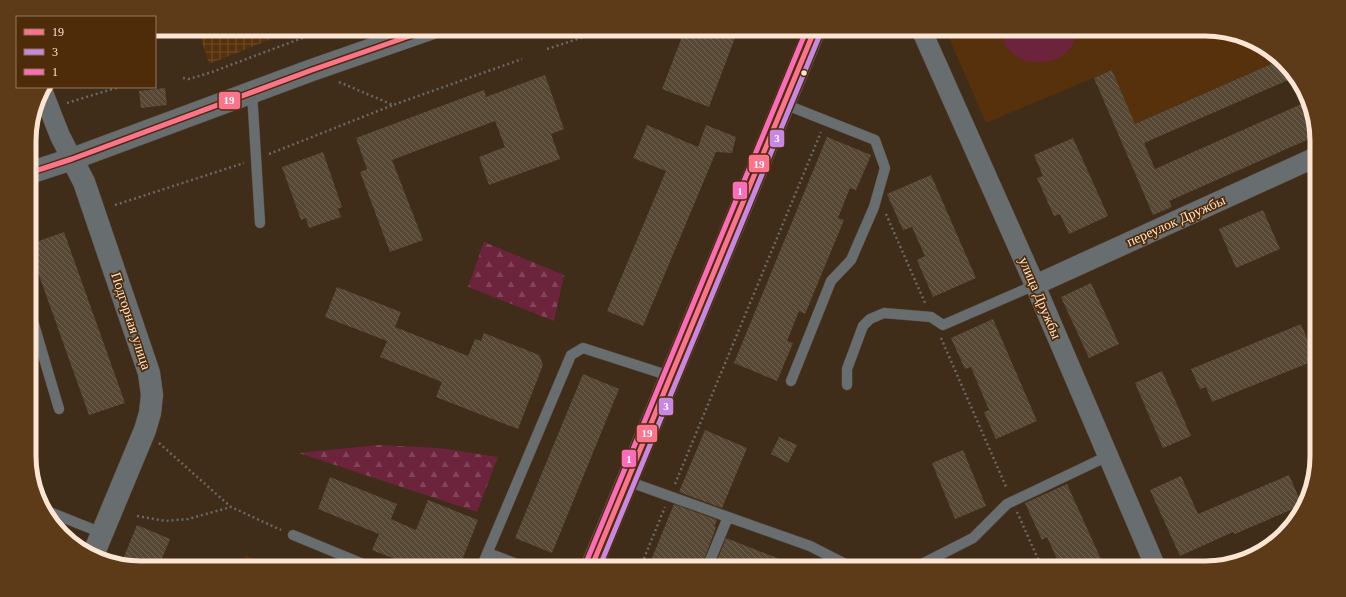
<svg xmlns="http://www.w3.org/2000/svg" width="1346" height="597" font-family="Georgia,serif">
<defs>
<pattern id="industrial-grid" width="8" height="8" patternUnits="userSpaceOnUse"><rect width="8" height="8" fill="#56310c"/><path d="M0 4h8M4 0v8" fill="none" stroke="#6f4f2e"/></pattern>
<pattern id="forest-firs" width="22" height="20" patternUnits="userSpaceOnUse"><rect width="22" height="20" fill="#6c243d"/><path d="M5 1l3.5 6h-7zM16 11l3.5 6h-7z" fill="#824458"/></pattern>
<pattern id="building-back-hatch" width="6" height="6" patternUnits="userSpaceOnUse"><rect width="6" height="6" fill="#574835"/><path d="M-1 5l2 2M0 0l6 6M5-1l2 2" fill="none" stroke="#706251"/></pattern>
</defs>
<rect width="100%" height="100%" fill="#3f2c19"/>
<path fill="#56310c" d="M945,29H1205L1248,37L1278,61L1135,124L1112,70L986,123Z
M246,555L266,564L276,568H240Z"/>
<path fill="url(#industrial-grid)" d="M198,29H297L209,64Z"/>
<path fill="#6c243d" d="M1000,29H1079C1076,36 1074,43 1070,49C1055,66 1023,67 1008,49C1004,45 1002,35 1000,29Z"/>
<path fill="url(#forest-firs)" d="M484,242L564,275L554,321L468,287Z
M379,445L439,448L498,457L477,512L299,453Z"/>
<path fill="url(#building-back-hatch)" d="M685,29H720L736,35L709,107L662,89Z
M1278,61L1294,73L1295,77L1144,143L1155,169L1306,102L1316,126V136L1169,201L1172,207L1153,215L1094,78L1112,70L1135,124Z
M545,75L564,129L551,134L560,159L489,185L479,157L505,147L495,121L392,160L423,240L390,252L360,172L367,169L356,138L484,90L486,97Z
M165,88L167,105L141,108L139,91Z
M647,125L698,147L706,125L736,137L732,153L716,152L643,326L607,311L666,171L633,158Z
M827,137L871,155L856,190L850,188L838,218L844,220L805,314L799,311L787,341L793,343L777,381L734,363Z
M1073,138L1108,216L1069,234L1060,214L1054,216L1037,178L1043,176L1034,155Z
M323,152L342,207L338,209L341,217L309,228L306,218L301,220L282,167Z
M931,175L976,278L933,297L917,260L925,256L912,227L903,230L887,194Z
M1263,210L1280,249L1236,268L1219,229Z
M64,232L125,403L89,415L30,250V244Z
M1091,283L1119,344L1089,358L1061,297Z
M337,287L401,312L395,327L468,356L475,339L481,341L484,333L539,355L543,365L518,429L436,397L442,382L380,357L387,341L325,317Z
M993,319L1037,421L996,439L984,412L989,410L971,367L965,369L951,338Z
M1301,324L1316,360L1212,402L1206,387L1200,389L1191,369Z
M1162,371L1191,436L1163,448L1135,383Z
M583,374L619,389L552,553L515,538Z
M705,430L747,448L722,508L679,492Z
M779,437L797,445L788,463L771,454Z
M963,450L986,506L955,519L932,463Z
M1289,475L1302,505L1235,534L1233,532L1180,556L1150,490L1181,476L1198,514Z
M330,477L397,504L391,519L416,530L428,500L478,520L459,568H418L372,550L379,534L318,509Z
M1067,484L1105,568H1061L1047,537L1042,540L1025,503Z
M674,504L717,520L714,527H716L714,533L701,568H648Z
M137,525L170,539L158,568H141L121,564Z
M726,538L800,567V568H714Z"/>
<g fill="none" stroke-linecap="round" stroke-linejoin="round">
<defs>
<path id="service" d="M252,92L260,223
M784,104L875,140L885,168L874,207L851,260L831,281L791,381
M30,311L59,409
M847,385V369L863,326L870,319L884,313L931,317L943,325L1035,285
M627,481L728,517
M47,511L102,533
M293,535L373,568
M488,553L527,568
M481,568L571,355L583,348L670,376
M707,568L728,517L810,546L853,568
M914,568L973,538L1007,504L1108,456"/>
<path id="minor" d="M921,29L1035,285L1156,568
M42,90L60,136L72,159
M1035,285L1316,157"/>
<path id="tertiary" d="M72,159L84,182L149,373L152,395L150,413L145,430L93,555
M29,173L72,159L312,70L430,29"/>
<path id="secondary" d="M591,568L815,29"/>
</defs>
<use href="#service" stroke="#5a4a3a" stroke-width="11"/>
<use href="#minor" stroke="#5a4a3a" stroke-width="21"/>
<use href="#tertiary" stroke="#5a4a3a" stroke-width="23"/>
<use href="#secondary" stroke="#5a4a3a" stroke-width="23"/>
<path stroke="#6b6966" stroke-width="2.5" stroke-dasharray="2 3" stroke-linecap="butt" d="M547,49L608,29
M183,78L189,79L212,72L326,29
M339,82L393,105L522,59
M67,103L119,87
M29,137L34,151
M269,154L393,105
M115,205L244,163
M886,214L925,303
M941,338L1007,489
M159,443L231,507L281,530
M675,484L821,132
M1017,512L1042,568
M137,516L166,521L188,519L231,507
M640,568L665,507"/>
<use href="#service" stroke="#686d70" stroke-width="10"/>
<use href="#minor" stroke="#686d70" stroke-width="20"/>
<use href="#tertiary" stroke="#686d70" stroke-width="22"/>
<use href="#secondary" stroke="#646562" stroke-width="22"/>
<defs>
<path id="bus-1" d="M29,173L72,159L312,70L430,29
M591,568L815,29"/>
<path id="bus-2" d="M599,568L821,32"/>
<path id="bus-3" d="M585,565L807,29"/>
</defs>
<use href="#bus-1" stroke="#4f2c09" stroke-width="8"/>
<use href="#bus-2" stroke="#4f2c09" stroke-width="8"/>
<use href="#bus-3" stroke="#4f2c09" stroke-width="8"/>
<use href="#bus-1" stroke="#fc738d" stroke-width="5"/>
<use href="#bus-2" stroke="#c787e3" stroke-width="5"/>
<use href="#bus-3" stroke="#fb6dba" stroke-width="5"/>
</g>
<circle fill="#fce5d3" stroke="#4f2c09" stroke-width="1.5" cx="804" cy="73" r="3.5"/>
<g text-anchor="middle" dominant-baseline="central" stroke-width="3.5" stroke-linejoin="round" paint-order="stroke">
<g font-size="14" fill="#fce5d3" stroke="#4f2c09">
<text transform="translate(1176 221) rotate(-24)">переулок Дружбы</text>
<text transform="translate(1040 298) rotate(67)">улица Дружбы</text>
<text transform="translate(131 321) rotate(72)">Подгорная улица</text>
</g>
</g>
<path d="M0 0H1346V597H0ZM141 36H1205A105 105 0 0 1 1310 141V456A105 105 0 0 1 1205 561H141A105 105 0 0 1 36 456V141A105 105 0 0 1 141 36Z" fill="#5d3b19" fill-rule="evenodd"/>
<path fill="none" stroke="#fce5d3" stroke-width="5" d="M141 36H1205A105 105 0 0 1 1310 141V456A105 105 0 0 1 1205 561H141A105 105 0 0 1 36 456V141A105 105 0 0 1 141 36Z"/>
<g stroke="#4f2c09" stroke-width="1.5">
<rect x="218" y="91" width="23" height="19" rx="4" fill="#fc738d"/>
<rect x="769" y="129" width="16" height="19" rx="4" fill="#c787e3"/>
<rect x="748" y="154" width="22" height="19" rx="4" fill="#fc738d"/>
<rect x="732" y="181" width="16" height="19" rx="4" fill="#fb6dba"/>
<rect x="658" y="397" width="16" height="19" rx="4" fill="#c787e3"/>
<rect x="636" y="424" width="22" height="19" rx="4" fill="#fc738d"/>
<rect x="621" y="449" width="16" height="19" rx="4" fill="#fb6dba"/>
</g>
<g font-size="11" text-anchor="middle" font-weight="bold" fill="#fff">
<text x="229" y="104">19</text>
<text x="777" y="142">3</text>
<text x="759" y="168">19</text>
<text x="740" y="195">1</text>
<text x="666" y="410">3</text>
<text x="647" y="437">19</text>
<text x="629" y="463">1</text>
</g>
<rect x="16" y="16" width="140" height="72" fill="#4f2c09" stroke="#94765a"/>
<rect x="24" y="29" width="20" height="6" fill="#fc738d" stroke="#94765a"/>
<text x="52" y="36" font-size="12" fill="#fce5d3">19</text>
<rect x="24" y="49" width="20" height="6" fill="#c787e3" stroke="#94765a"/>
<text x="52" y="56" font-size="12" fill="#fce5d3">3</text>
<rect x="24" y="69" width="20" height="6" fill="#fb6dba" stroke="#94765a"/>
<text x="52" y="76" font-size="12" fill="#fce5d3">1</text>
</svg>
